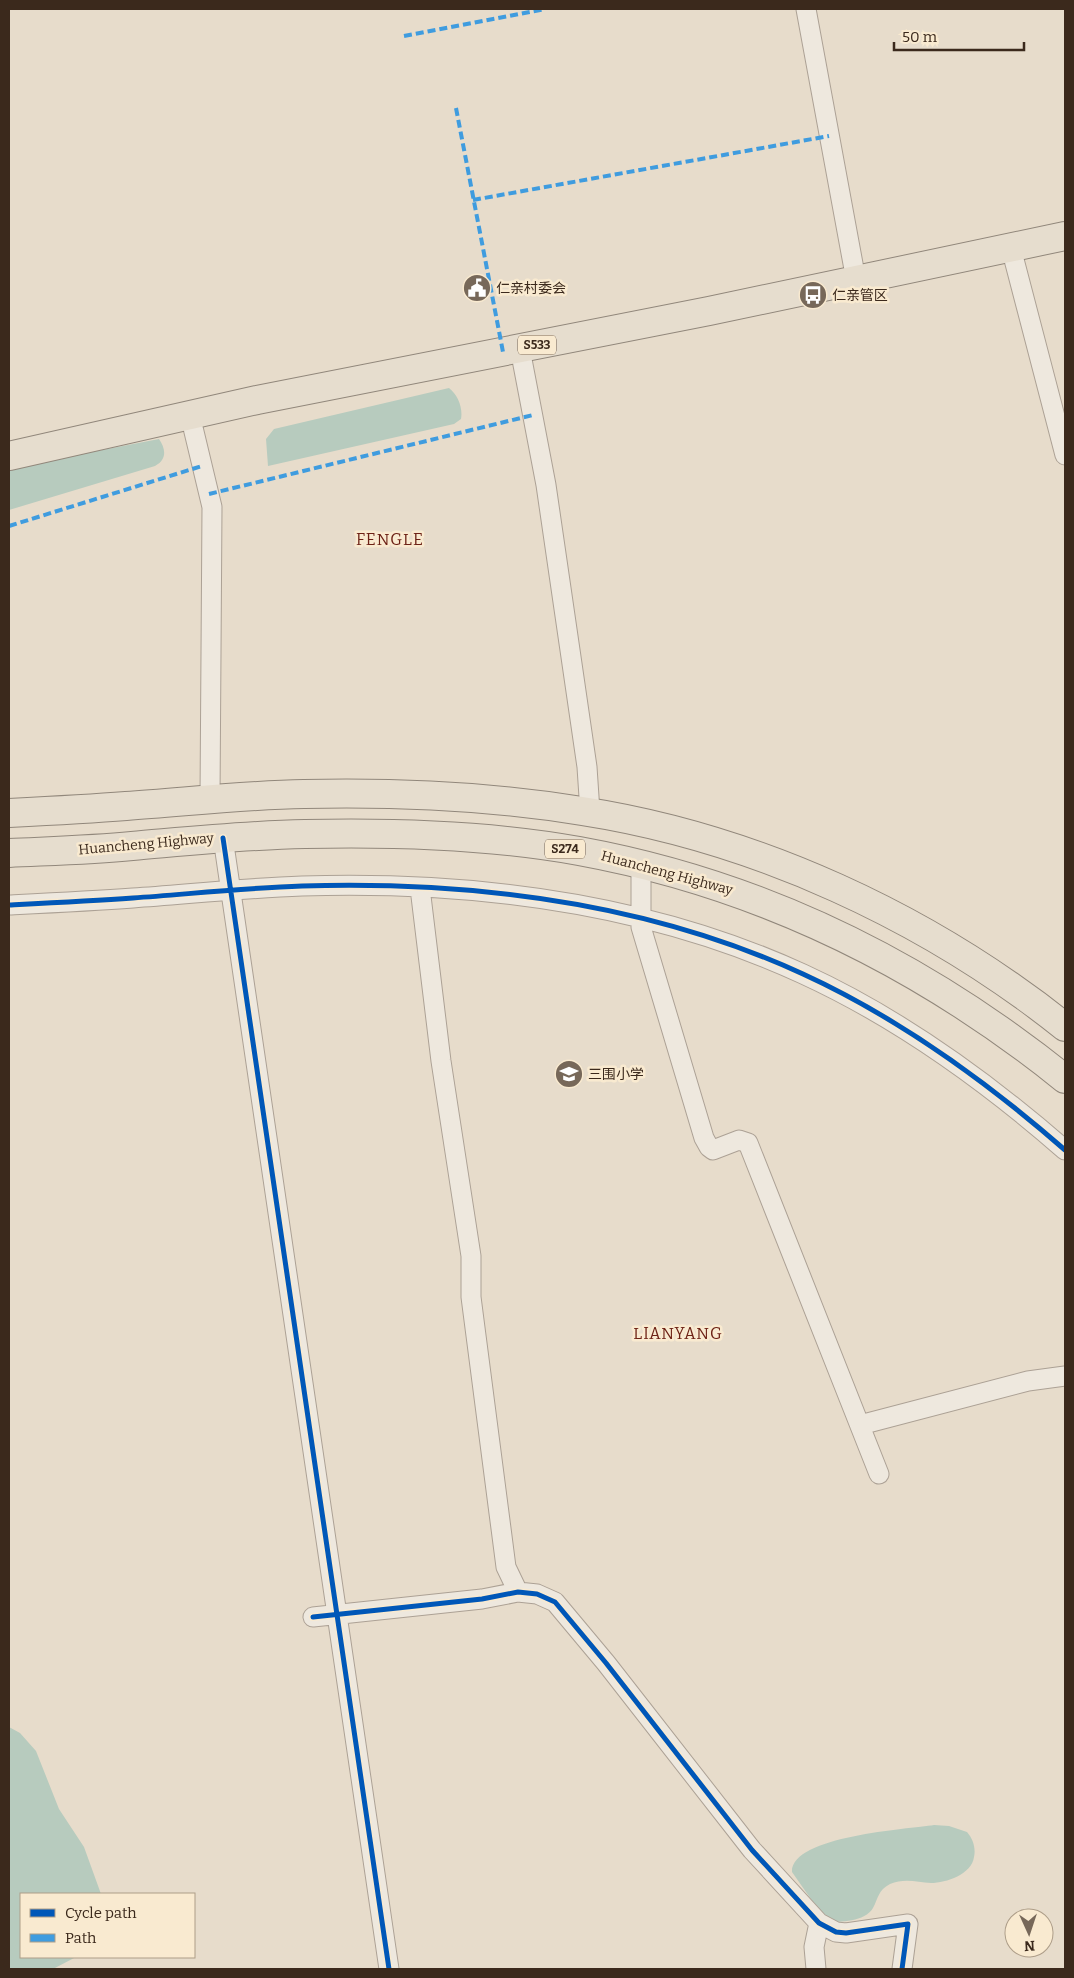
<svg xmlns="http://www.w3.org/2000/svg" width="1074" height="1978" font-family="Bitter,'Noto Sans SC',serif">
<rect width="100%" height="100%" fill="#e7dccb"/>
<path fill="#b7cbbe" d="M449,388C458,395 463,408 461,419L454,424L268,466L266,439L274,429Z
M159,439C166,449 167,460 155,466L9,510V468Z
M9,1727L20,1733L36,1751L59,1809L84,1847L101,1894H21V1957H76L53,1969H9Z
M934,1825L949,1826L967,1832C973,1839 976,1848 974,1857C972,1874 946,1883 931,1883C917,1882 904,1878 890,1884C878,1890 878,1899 873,1908C865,1922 840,1922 827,1922L792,1872C791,1836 908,1829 934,1825Z"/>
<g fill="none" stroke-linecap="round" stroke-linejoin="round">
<defs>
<path id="street" d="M806,9L856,280
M1011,248L1065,455
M520,349L546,485L587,767L590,812
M190,415L212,507L210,798
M223,838L389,1969
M641,864V927L704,1138L709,1147L713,1150L739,1140L748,1143L879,1474
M420,888L441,1061L471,1256V1297L506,1567L518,1592
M9,905C50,903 92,901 133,898C189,894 245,888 302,886C472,881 647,902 803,974C899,1018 986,1081 1065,1150
M860,1425L1028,1381L1065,1376
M313,1617L482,1599L518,1592L537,1594L555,1602L606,1663L752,1850L819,1923L836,1932L846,1933L908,1924L902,1969
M816,1969L814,1947L819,1923"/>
<path id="primary" d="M9,456L257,400L709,311L1065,236
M9,813C48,811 87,809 126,806C185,802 244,795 304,794C396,792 490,796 582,811C756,838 927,917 1065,1027
M9,853C50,851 91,850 132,846C190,841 247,835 305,834C395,832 490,835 579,851C760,884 922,964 1065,1079"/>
</defs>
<use href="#street" stroke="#aca195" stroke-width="21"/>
<use href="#primary" stroke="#91877b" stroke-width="30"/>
<use href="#street" stroke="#eee8de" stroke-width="19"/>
<use href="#primary" stroke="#e6ddce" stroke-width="28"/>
<path stroke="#3f9cdf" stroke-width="4" stroke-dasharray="8 4" stroke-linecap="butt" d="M404,36L545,9
M456,108L503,352
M473,200L829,136
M209,494L533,415
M9,526L202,466"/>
<defs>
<path id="cycleway" d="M223,838L389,1969
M9,905C50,903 92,901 133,898C189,894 245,888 302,886C472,881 647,902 803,974C899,1018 986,1081 1065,1150
M313,1617L482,1599L518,1592L537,1594L555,1602L606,1663L752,1850L819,1923L836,1932L846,1933L908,1924L902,1969"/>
</defs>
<use href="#cycleway" stroke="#f9ead0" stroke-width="8"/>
<use href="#cycleway" stroke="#0057b8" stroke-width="5"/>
</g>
<defs>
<symbol id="civic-disc" viewBox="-11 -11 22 22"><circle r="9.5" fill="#776859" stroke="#f9ead0"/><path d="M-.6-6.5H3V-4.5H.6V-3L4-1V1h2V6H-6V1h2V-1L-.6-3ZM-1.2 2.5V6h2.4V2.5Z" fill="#fff"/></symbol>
<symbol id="bus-disc" viewBox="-11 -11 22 22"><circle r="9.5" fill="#776859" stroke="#f9ead0"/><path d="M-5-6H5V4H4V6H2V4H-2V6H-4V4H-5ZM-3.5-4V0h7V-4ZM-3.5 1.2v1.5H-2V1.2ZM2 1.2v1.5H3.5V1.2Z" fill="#fff"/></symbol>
<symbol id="school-disc" viewBox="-11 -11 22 22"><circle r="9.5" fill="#776859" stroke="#f9ead0"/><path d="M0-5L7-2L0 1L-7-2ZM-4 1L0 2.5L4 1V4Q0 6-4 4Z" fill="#fff"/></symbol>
</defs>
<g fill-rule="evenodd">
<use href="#civic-disc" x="461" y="272" width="32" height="32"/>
<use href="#bus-disc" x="797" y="279" width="32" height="32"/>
<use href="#school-disc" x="553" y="1058" width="32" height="32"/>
</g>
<g text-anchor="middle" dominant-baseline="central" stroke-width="5" stroke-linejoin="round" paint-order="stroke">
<g fill="#f9ead0" stroke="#746352" stroke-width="1">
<rect x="518" y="335.5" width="38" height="19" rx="4"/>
<rect x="545" y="839.5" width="40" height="19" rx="4"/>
</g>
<g font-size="12" font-weight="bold" fill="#3b291c">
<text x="537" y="345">S533</text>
<text x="565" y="849">S274</text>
</g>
<g font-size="14" fill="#3b291c" stroke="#f9ead0" text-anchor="start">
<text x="496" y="288">仁亲村委会</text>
<text x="832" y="295">仁亲管区</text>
<text x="588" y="1074">三围小学</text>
</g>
<g font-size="14" fill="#3b291c" stroke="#f9ead0">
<text transform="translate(146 844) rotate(-5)">Huancheng Highway</text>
<text transform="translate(667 873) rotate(15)">Huancheng Highway</text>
</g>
<g font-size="16" letter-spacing="1" fill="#6d2216" stroke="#f9ead0">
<text x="390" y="539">FENGLE</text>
<text x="678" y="1333">LIANYANG</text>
</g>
</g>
<rect width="1074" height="1978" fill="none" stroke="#3b291c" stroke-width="20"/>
<rect x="20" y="1893" width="175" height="65" fill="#f9ead0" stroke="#ad9d88"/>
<rect x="30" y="1909" width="25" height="8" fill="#0057b8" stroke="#ad9d88"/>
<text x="65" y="1918" font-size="15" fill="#3b291c">Cycle path</text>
<rect x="30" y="1934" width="25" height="8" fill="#3f9cdf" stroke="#ad9d88"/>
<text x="65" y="1943" font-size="15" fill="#3b291c">Path</text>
<g transform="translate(1029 1933) rotate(177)"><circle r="24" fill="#f9ead0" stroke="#ad9d88"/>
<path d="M0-4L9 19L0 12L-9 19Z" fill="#776859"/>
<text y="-8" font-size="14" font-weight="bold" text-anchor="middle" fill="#3b291c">N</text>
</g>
<path d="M894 42v8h130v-8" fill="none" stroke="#3b291c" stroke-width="2.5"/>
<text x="902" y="42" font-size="15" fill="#3b291c" stroke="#f9ead0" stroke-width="4" paint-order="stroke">50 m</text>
</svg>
